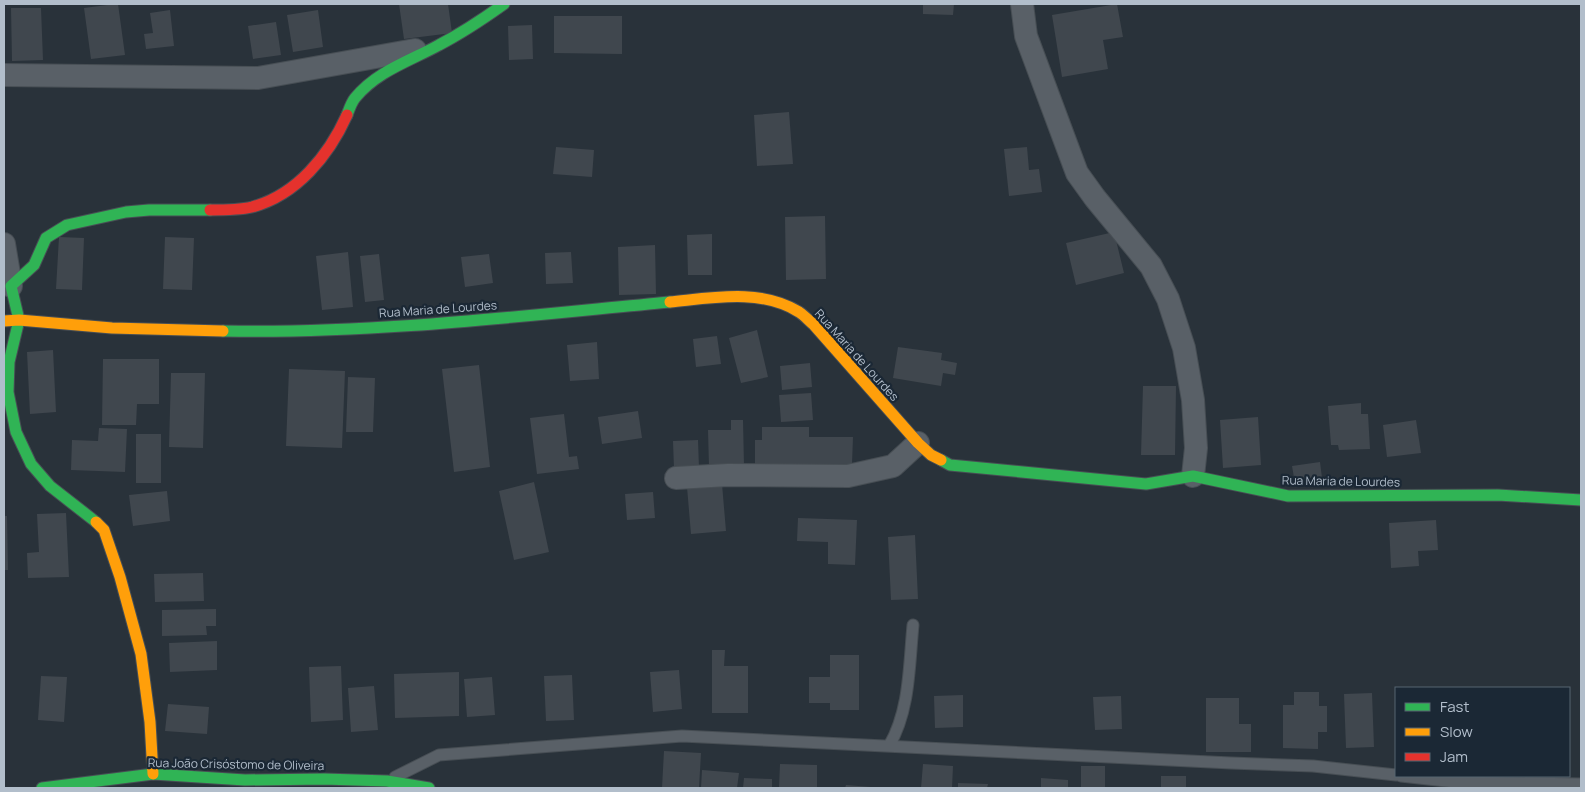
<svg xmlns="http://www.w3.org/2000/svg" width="1585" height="792" font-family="Manrope,sans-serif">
<rect width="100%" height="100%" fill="#29323a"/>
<path fill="#40474e" d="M115,4H118L125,55L91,59L84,8Z
M399,4H448L452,33L404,39Z
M923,4H954L953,15L923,14Z
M1117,4L1123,37L1103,40L1108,69L1062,77L1052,15Z
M11,8H41L43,60L12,61Z
M170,10L174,46L146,49L144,34L153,33L150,13Z
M318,10L323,47L293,52L287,15Z
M554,16H622V54L554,53Z
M276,22L281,55L253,59L248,26Z
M532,25L533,59L509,60L508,26Z
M789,112L793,164L757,166L754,115Z
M556,147L594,150L592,177L553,174Z
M1027,147L1029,170L1039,169L1042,192L1009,196L1004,149Z
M825,216L826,279L786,280L785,217Z
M1114,232L1124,273L1076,285L1066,243Z
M712,234V275H688L687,235Z
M59,237L84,238L82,290L56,289Z
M165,237L194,238L192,290L163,289Z
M655,245L656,294L619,295L618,247Z
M348,252L353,307L322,310L316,256Z
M571,252L573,283L546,284L545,253Z
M379,254L384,300L365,302L360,256Z
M489,254L493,283L465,287L461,257Z
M757,330L768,377L741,383L729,338Z
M717,336L721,364L696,367L693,339Z
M597,342L599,379L570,381L567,345Z
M898,347L942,353L941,360L957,363L955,375L943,373L941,386L893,378Z
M53,350L56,412L30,414L27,352Z
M103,359H159V404H137L136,425H102Z
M810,363L812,387L782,390L780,366Z
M479,365L490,467L454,472L442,369Z
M289,369L345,371L342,448L286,446Z
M171,373H205L203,448L169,447Z
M348,377L375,378L373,432H346Z
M1143,386H1176L1175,455H1141Z
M811,393L813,420L781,422L779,395Z
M1361,403V414H1368L1370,449L1339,450L1338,445H1331L1328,406Z
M638,411L642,438L602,444L598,417Z
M564,414L569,457L577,456L579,469L537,474L530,418Z
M1258,417L1261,465L1223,468L1220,420Z
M731,420H743L744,466L709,467L708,430H731Z
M1416,420L1421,453L1387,457L1383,425Z
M762,427H809V437H853L852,464H755V440H762Z
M99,428L127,429L125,472L71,470L72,440L98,441Z
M136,434H161V483H136Z
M698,440L699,468L674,469L673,441Z
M1320,462L1322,478L1295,483L1292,466Z
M534,482L549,552L514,560L499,491Z
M722,484L726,531L691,534L687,487Z
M167,491L170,521L133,526L129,495Z
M653,492L655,518L627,520L625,494Z
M66,513L69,577L28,578L27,553L39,552L37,514Z
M4,516H7L8,570H4Z
M798,518L857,520L855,565L828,564V542L797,541Z
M1436,520L1438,550L1418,551L1419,566L1391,568L1389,523Z
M915,535L918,599L891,600L888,537Z
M203,573L204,601L155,602L154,574Z
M216,609V626H206L207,635L162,636V610Z
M217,641V670L170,672L169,643Z
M712,650H725L724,666H748V713H712Z
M830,655H859V710H830V703H809V677H830Z
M341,666L343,720L311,722L309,667Z
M679,670L682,709L653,712L650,672Z
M459,672V716L395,718L394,674Z
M572,675L574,720L546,721L544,676Z
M41,676L67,677L64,722L38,720Z
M492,677L495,715L467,717L464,679Z
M374,686L378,730L351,732L348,688Z
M1294,692H1319V706H1327V732H1318V749L1283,748V705H1294Z
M1372,693L1374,747L1346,748L1344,694Z
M963,695V727L935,728L934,696Z
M1121,696L1122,729L1095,730L1093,697Z
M1206,698H1239V724H1251V752H1206Z
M168,704L209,707L207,734L165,731Z
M664,751L701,753L699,788H662Z
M780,764L817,765V788H779Z
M923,764L953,766L952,788H921Z
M1081,766H1105V788H1081Z
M702,770L739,773L737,788H701Z
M1161,776H1186V788H1161Z
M744,778L772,779V788H743Z
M1041,778L1068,780V788H1041Z
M958,783L988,784L987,788H958Z
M846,785L871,787V788H845Z"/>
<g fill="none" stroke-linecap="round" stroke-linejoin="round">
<defs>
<path id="lane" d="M889,746C910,710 909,666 913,625
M1401,776L1455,782L1581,784
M395,777L439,755L682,736L1231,763L1313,766L1396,775"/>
<path id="street" d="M1022,4L1026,36L1077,173L1095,198L1151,266L1168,299L1184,348L1193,400L1196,448L1193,476
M4,75L258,78L415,50
M4,244L11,286
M676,478L728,475L848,476L893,466L918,443"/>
<path id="fast" d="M347,115C349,110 351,103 355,98C377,71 410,61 439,45C462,33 483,19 504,4
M223,331C373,334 521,316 670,302
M941,460L950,465L1146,484L1193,476L1288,496L1498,495L1581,500
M96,522L50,486L31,464L16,432L8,392L9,362L19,320L11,286L34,265L46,238L67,225L126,212L149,210H210
M42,788L153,774L245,780L324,779L387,781L429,788"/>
<path id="slow" d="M670,302C711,298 761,288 799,312C805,316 809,321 814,325L918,443L931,455L941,460
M4,321L19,320L112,328L223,331
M96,522L104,530L120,577L141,654L150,722L153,774"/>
<path id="jam" d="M210,210C223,210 239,210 252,207C297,195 329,155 347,115"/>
</defs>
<use href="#lane" stroke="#474e54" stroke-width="13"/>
<use href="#street" stroke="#474e54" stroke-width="24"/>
<use href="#fast" stroke="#474e54" stroke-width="13"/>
<use href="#slow" stroke="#474e54" stroke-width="13"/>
<use href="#jam" stroke="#474e54" stroke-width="13"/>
<use href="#lane" stroke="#596067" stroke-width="11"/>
<use href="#street" stroke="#596067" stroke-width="22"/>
<use href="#fast" stroke="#30b455" stroke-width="11"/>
<use href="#slow" stroke="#ff9f0a" stroke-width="11"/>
<use href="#jam" stroke="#e5322d" stroke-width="11"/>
</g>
<g text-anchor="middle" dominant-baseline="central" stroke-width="4.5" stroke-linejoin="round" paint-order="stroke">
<g font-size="12" fill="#b2becb" stroke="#1b2835">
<text transform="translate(438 309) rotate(-4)">Rua Maria de Lourdes</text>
<text transform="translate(857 355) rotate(48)">Rua Maria de Lourdes</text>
<text transform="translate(1341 481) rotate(1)">Rua Maria de Lourdes</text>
<text transform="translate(236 764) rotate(1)">Rua João Crisóstomo de Oliveira</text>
</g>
</g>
<rect width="1585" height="792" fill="none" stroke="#b2becb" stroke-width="10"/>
<rect x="1395" y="687" width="175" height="90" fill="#1b2835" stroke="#576471"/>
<rect x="1405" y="703" width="25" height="8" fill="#30b455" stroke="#576471"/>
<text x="1440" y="712" font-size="15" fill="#b2becb">Fast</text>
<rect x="1405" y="728" width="25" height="8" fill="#ff9f0a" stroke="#576471"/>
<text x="1440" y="737" font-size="15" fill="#b2becb">Slow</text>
<rect x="1405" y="753" width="25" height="8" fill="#e5322d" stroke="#576471"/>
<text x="1440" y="762" font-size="15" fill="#b2becb">Jam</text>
</svg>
